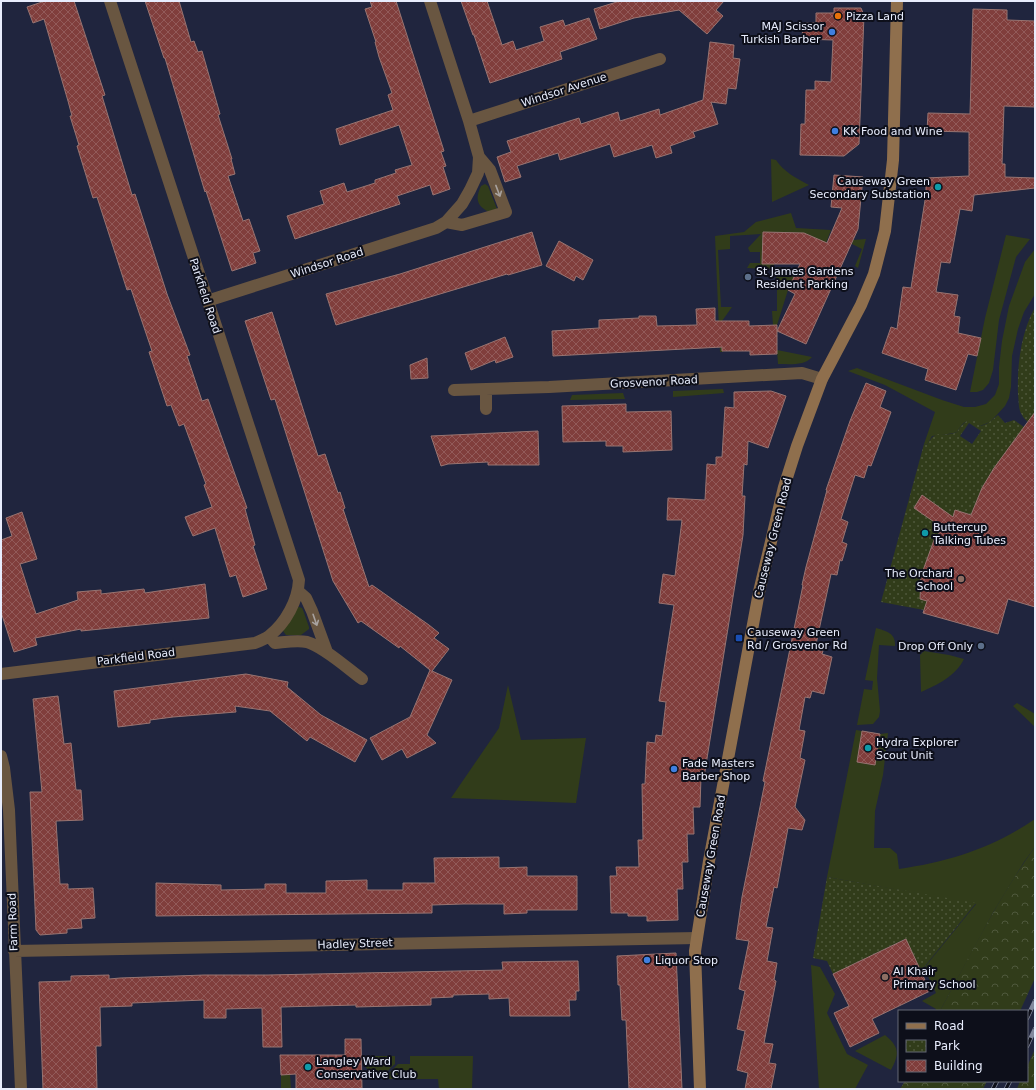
<svg xmlns="http://www.w3.org/2000/svg" width="1036" height="1090" font-family="'DejaVu Sans',sans-serif">
<defs>
<pattern id="forest-crowns" width="20" height="18" patternUnits="userSpaceOnUse"><rect width="20" height="18" fill="#313c1a"/><path d="M2 6a3 3 0 1 1 6 0M12 15a3 3 0 1 1 6 0" fill="none" stroke="#4f583c"/></pattern>
<pattern id="park-dots" width="8" height="8" patternUnits="userSpaceOnUse"><rect width="8" height="8" fill="#313c1a"/><path d="M2 2h.1M6 6h.1" fill="none" stroke="#4f583c" stroke-width="1.8" stroke-linecap="round"/></pattern>
<pattern id="building-cross-hatch" width="8" height="8" patternUnits="userSpaceOnUse"><rect width="8" height="8" fill="#803e3c"/><path d="M0 0l8 8M0 8l8-8" fill="none" stroke="#925a59"/></pattern>
</defs>
<rect width="100%" height="100%" fill="#20253e"/>
<path fill="#313c1a" d="M771,159L776,160C784,172 796,178 809,185L772,202Z
M485,184L488,186L497,209L489,212C475,205 476,197 481,186Z
M791,213L796,228L831,230L826,243L804,233L763,232L762,264H774V269L747,268L750,263H760V252H750L748,248L761,234L730,236V249L718,250L721,307H732L722,321L723,352H720L715,236L744,232L756,222Z
M1006,235L1030,239L1016,257L999,320L993,370L989,383L983,390L977,392H970L985,318Z
M866,239L858,268L855,266L862,249L852,244L853,240Z
M1035,249V294L1024,312L1018,329L1012,356L1011,387L1009,398L1005,406L993,419L990,422L980,426L972,421C963,420 961,426 957,432C949,435 940,434 932,436L927,445L924,444L935,412L885,385L848,371L857,368L942,400L964,407H975L986,404L995,395L999,384V367L1002,341L1009,306L1025,262Z
M777,267L789,268L803,274L794,277L788,290L777,325H773L772,311H777V282L776,281Z
M777,350L812,357C805,366 789,364 778,364Z
M723,389L724,393L673,397V391Z
M623,393L625,399L570,400L572,395Z
M299,607L302,608L303,610L309,627V629L301,635H286L283,631L296,608Z
M876,628C886,631 896,633 895,646L879,645L877,678L880,711L879,717L873,724L857,725L864,689L872,690L873,681L865,680Z
M924,651L949,655L964,659C956,676 937,685 921,692L920,655Z
M508,685L521,740L586,738L576,803L451,798L499,728Z
M1017,703L1035,714V727L1013,706Z
M856,730L862,731L857,762L874,765L880,734L888,733L883,775L875,811L874,848H890L897,854L899,869C949,862 993,848 1035,819V847L1024,862L994,911L940,1011H935L936,1009L922,1001L936,993L924,968L976,904L827,877Z
M811,965L820,967L835,994L827,1013L847,1054L868,1065L855,1089H819Z
M885,1035C899,1047 900,1053 891,1070L855,1051Z
M363,1056H395V1064L379,1079L363,1065Z
M410,1056H473L472,1089H439L438,1079H383L398,1064H410Z
M290,1074L291,1089H281V1075Z"/>
<path fill="url(#forest-crowns)" d="M1035,847V978L1020,1011H940C970,956 998,898 1035,847Z
M1035,1049V1089H1017L1020,1081H1027V1067Z
M905,1081H987L983,1089H900Z"/>
<path fill="url(#park-dots)" fill-rule="evenodd" d="M1035,307V415L1028,422C1026,420 1023,418 1022,415C1018,409 1019,401 1018,394C1017,364 1021,333 1035,307Z
M998,415L1005,423L1014,420L1024,427L994,468L982,488L971,515L955,510L950,530L943,527L934,540L921,576L920,599L927,601L924,610L881,602L924,444L927,445C938,426 941,439 957,432C962,424 971,413 980,426C987,425 992,420 998,415ZM969,423L981,431L972,444L960,436ZM922,495L934,504L926,516L914,508Z
M827,877L976,903L921,971L905,939L833,974L827,961L813,958Z"/>
<path fill="url(#building-cross-hatch)" stroke="#987471" d="M45,1H74L105,95L102,96L132,195L135,194L167,294L190,355L187,356L202,401L208,399L247,508L245,509L255,545L253,546L267,589L243,597L236,575L230,577L215,528L193,536L189,527L185,517L212,507L204,485L206,484L184,424L179,426L171,405L167,406L149,352L152,351L131,289L127,290L97,197L93,198L77,146L79,145L70,116H72L68,101L44,19L33,23L27,7Z
M145,1H179L191,42L194,41L198,52L202,51L220,114L218,115L232,159H231L235,174L228,176L243,221L249,219L260,251L253,253L256,263L232,271L206,191L205,192L165,58H164Z
M370,1H396L444,151L441,152L446,166L443,167L450,189L433,195L430,185L397,196L400,204L295,239L287,216L324,204L320,191L344,183L347,192L375,183V180L396,173L395,170L412,165L399,125L340,145L336,129L393,110L388,95L392,93L379,57L375,42H376L365,9L372,7Z
M461,1H487L502,45L513,41L516,50L544,41L540,27L563,20L565,26L589,18L597,39L560,52L562,59L490,83L474,35H473Z
M620,1H724L716,10L723,16L707,34L679,10L634,18L600,29L594,9Z
M834,8H861L864,15L859,144L844,156L800,155L801,124H805L806,90H815V81L831,82L833,40L802,39L803,23H816V13H834Z
M973,9L1007,10V20L1035,21V107L1004,106L1002,164H1005V177L1035,178V188L974,195L972,211L960,209L950,263L941,262L936,292L958,295L954,316L960,317L958,333L981,338L977,356L968,354L956,390L925,380L928,369L882,353L891,327L897,329L903,287L911,288L926,194V178L969,176V132L927,131L928,113L970,114Z
M710,42L734,45L733,58L740,59L736,89L728,88L726,104L711,102L718,124L693,132L695,137L670,146L672,153L656,158L652,145L614,157L610,144L560,160L558,153L517,166L521,177L505,182L497,157L511,152L507,141L579,118L581,124L618,112L620,121L659,109L660,115L703,100Z
M834,175L863,177L858,229L806,344L777,331L795,294L788,290L800,264H762L763,232L804,233L827,243L842,208L831,207Z
M532,232L542,265L508,275L507,274L336,325L326,294L400,274Z
M559,241L593,260L583,280L576,276L574,281L546,266Z
M715,308V321H749V326L777,325V354L750,355V351H722V347L553,356L552,331L599,328V320L639,318V316H656L657,326L697,325L696,309Z
M272,312L318,456L325,454L338,493L340,492L345,508L343,509L369,587L372,585L429,625L439,633L434,638L449,649L432,671L452,680L427,735L436,743L407,758L402,749L382,760L370,738L410,717L430,670L400,646L399,648L361,621L358,623L333,581L275,399L271,400L245,321Z
M505,337L513,357L496,363L495,360L471,370L465,353Z
M427,358L428,378L411,379L410,365Z
M866,383L886,391L880,407L891,412L871,466L868,465L864,478L855,475L841,519L848,522L842,542L847,544L842,561L840,560L837,575L831,574L815,649L823,651L822,654L832,657L824,694L812,691L810,698L805,697L799,730L805,731L800,758L805,760L795,807L805,820L802,830L788,828L777,888L774,887L766,927L773,928L767,961L777,963L774,980L776,981L764,1043L773,1044L769,1063L776,1064L771,1089H745L748,1073L737,1070L745,1031L737,1029L745,991L739,989L749,941L736,939L742,897L765,782L763,781L803,585H802L806,567L827,490H826L850,421Z
M771,391L786,396L768,448L748,441L747,465L744,464L742,496H745L743,535L704,777H701L700,807H693L694,834H687L688,862H682L683,889H677L678,920L647,921V916H628V913H611L610,876H617L616,867H639L638,840H643L642,784H645L647,742L655,743L656,735L662,736L666,702L659,701L674,605L659,603L663,574L675,576L682,520H667L668,498L705,500L707,464L716,465V457H722L725,407L734,408V392Z
M626,404V412L671,411L672,450L623,452V446H606V441L563,442L562,406Z
M1035,412V607L1008,599L998,634L923,613L927,601L920,599L921,576L934,540L943,528L914,508L922,495L953,517L955,510L971,515L982,488L994,468Z
M538,431L539,465H488V462L448,464L441,466L431,436Z
M22,512L37,559L20,564L36,614L78,600L77,592L101,590V594L144,589L145,593L205,584L209,618L81,631V629L35,638L37,645L14,652L1,612V540L12,536L6,518Z
M246,674L288,682L287,687L321,715L367,740L355,762L310,737L307,741L270,711L235,706L236,712L173,717L150,720V723L118,727L114,691Z
M58,696L64,744L71,743L76,790H81L83,820L56,821L60,884H68V889L93,888L95,918L81,919L82,928L67,929V933L40,935L36,930L30,792H42L33,699Z
M862,731L880,734L875,765L857,762Z
M499,857V868L527,867V876H577V910H527V913L504,914V904H463L432,905V913L156,916V883L221,885V890L265,889V884H286V893H326V881L367,880V890H403V883H435L434,858Z
M906,939L930,991L872,1019L879,1033L850,1047L834,1013L849,1006L833,974Z
M676,953L682,1089H629L626,1020H622L620,985H618L617,956Z
M578,961L579,991H576V1000H569L570,1016H510L509,998L489,999V994L453,995V997L431,998V1005L356,1007V1005L281,1007L282,1047H263L262,1008L226,1009V1018H204V1000L132,1003V1006L100,1007L101,1046H96L97,1089H43L39,982L71,981V976L109,975V979L120,978L204,975H268L503,970L502,962Z
M345,1039H361L362,1089H296V1074L281,1075L280,1055H345Z"/>
<g fill="none" stroke-linecap="round" stroke-linejoin="round">
<path stroke="#695641" stroke-width="12" d="M469,121L660,59
M446,222L462,225L506,212L490,170L479,157
M207,301L436,228L446,222L462,204L470,190L478,173L479,157L469,121L430,1
M486,389V409
M454,390L549,387L802,373L822,379
M298,591L306,598L312,611L327,652
M269,636L275,643C286,642 297,640 307,642C324,647 347,668 362,679
M1,674L255,643C260,641 265,639 269,636C286,623 298,600 299,580L110,1
M1,756L4,768L9,810L21,1089
M14,951L697,938"/>
<path stroke="#8f6f4d" stroke-width="12" d="M700,1089L695,951L709,861L759,592L784,487L797,446L822,379L861,305L874,274L885,231L893,160L897,1"/>
<defs>
<path id="rail" d="M1027,1018L1035,1001
M1027,1046L1035,1029
M993,1089L997,1081
M1006,1089L1010,1081"/>
</defs>
<use href="#rail" stroke="#83889d" stroke-width="4.5"/>
<use href="#rail" stroke="#0d0f1a" stroke-width="3" stroke-dasharray="9" stroke-linecap="butt"/>
</g>
<defs><path id="oneway-shaft" d="M-6 0H5M1.5-3L5.5 0L1.5 3" fill="none" stroke-width="1.6" stroke-linecap="round" stroke-linejoin="round"/></defs>
<g stroke="#a8a29f">
<use href="#oneway-shaft" transform="translate(498 191) rotate(69)"/>
<use href="#oneway-shaft" transform="translate(315 620) rotate(71)"/>
</g>
<circle fill="#e8710a" stroke="#0d0f1a" stroke-width="1.5" cx="838" cy="16" r="4"/>
<g fill="#3f7fe0" stroke="#0d0f1a" stroke-width="1.5">
<circle cx="832" cy="32" r="4"/>
<circle cx="835" cy="131" r="4"/>
<circle cx="674" cy="769" r="4"/>
<circle cx="647" cy="960" r="4"/>
</g>
<g fill="#0f9aa8" stroke="#0d0f1a" stroke-width="1.5">
<circle cx="938" cy="187" r="4"/>
<circle cx="925" cy="533" r="4"/>
<circle cx="868" cy="748" r="4"/>
<circle cx="308" cy="1067" r="4"/>
</g>
<g fill="#5c6f8a" stroke="#0d0f1a" stroke-width="1.5">
<circle cx="748" cy="277" r="4"/>
<circle cx="981" cy="646" r="4"/>
</g>
<g fill="#8d6e63" stroke="#0d0f1a" stroke-width="1.5">
<circle cx="961" cy="579" r="4"/>
<circle cx="885" cy="977" r="4"/>
</g>
<rect fill="#1a4fb4" stroke="#0d0f1a" stroke-width="1.5" x="735" y="634" width="8" height="8" rx="2"/>
<g text-anchor="middle" dominant-baseline="central" stroke-width="4" stroke-linejoin="round" paint-order="stroke">
<g font-size="11" fill="#e8edfd" stroke="#0d0f1a" text-anchor="start">
<text x="846" y="16">Pizza Land</text>
<text x="824" y="26" text-anchor="end">MAJ Scissor<tspan x="824" dy="13">Turkish Barber ️</tspan></text>
<text x="843" y="131">KK Food and Wine</text>
<text x="930" y="181" text-anchor="end">Causeway Green<tspan x="930" dy="13">Secondary Substation</tspan></text>
<text x="756" y="271">St James Gardens<tspan x="756" dy="13">Resident Parking</tspan></text>
<text x="933" y="527">Buttercup<tspan x="933" dy="13">Talking Tubes</tspan></text>
<text x="953" y="573" text-anchor="end">The Orchard<tspan x="953" dy="13">School</tspan></text>
<text x="747" y="632">Causeway Green<tspan x="747" dy="13">Rd / Grosvenor Rd</tspan></text>
<text x="973" y="646" text-anchor="end">Drop Off Only</text>
<text x="876" y="742">Hydra Explorer<tspan x="876" dy="13">Scout Unit</tspan></text>
<text x="682" y="763">Fade Masters<tspan x="682" dy="13">Barber Shop</tspan></text>
<text x="655" y="960">Liquor Stop</text>
<text x="893" y="971">Al Khair<tspan x="893" dy="13">Primary School</tspan></text>
<text x="316" y="1061">Langley Ward<tspan x="316" dy="13">Conservative Club</tspan></text>
</g>
<g font-size="11" fill="#e8edfd" stroke="#0d0f1a">
<text transform="translate(564 90) rotate(-18)">Windsor Avenue</text>
<text transform="translate(327 263) rotate(-18)">Windsor Road</text>
<text transform="translate(205 296) rotate(72)">Parkfield Road</text>
<text transform="translate(654 382) rotate(-3)">Grosvenor Road</text>
<text transform="translate(773 538) rotate(-76)">Causeway Green Road</text>
<text transform="translate(136 657) rotate(-7)">Parkfield Road</text>
<text transform="translate(711 856) rotate(-80)">Causeway Green Road</text>
<text transform="translate(13 922) rotate(-92)">Farm Road</text>
<text transform="translate(355 944) rotate(-2)">Hadley Street</text>
</g>
</g>
<rect width="1036" height="1090" fill="none" stroke="#e8edfd" stroke-width="4"/>
<rect x="898" y="1010" width="130" height="72" fill="#0d0f1a" stroke="#656875"/>
<rect x="906" y="1023" width="20" height="6" fill="#8f6f4d" stroke="#656875"/>
<text x="934" y="1030" font-size="12" fill="#e8edfd">Road</text>
<rect x="906" y="1040" width="20" height="12" fill="url(#park-dots)" stroke="#656875"/>
<text x="934" y="1050" font-size="12" fill="#e8edfd">Park</text>
<rect x="906" y="1060" width="20" height="12" fill="url(#building-cross-hatch)" stroke="#656875"/>
<text x="934" y="1070" font-size="12" fill="#e8edfd">Building</text>
</svg>
